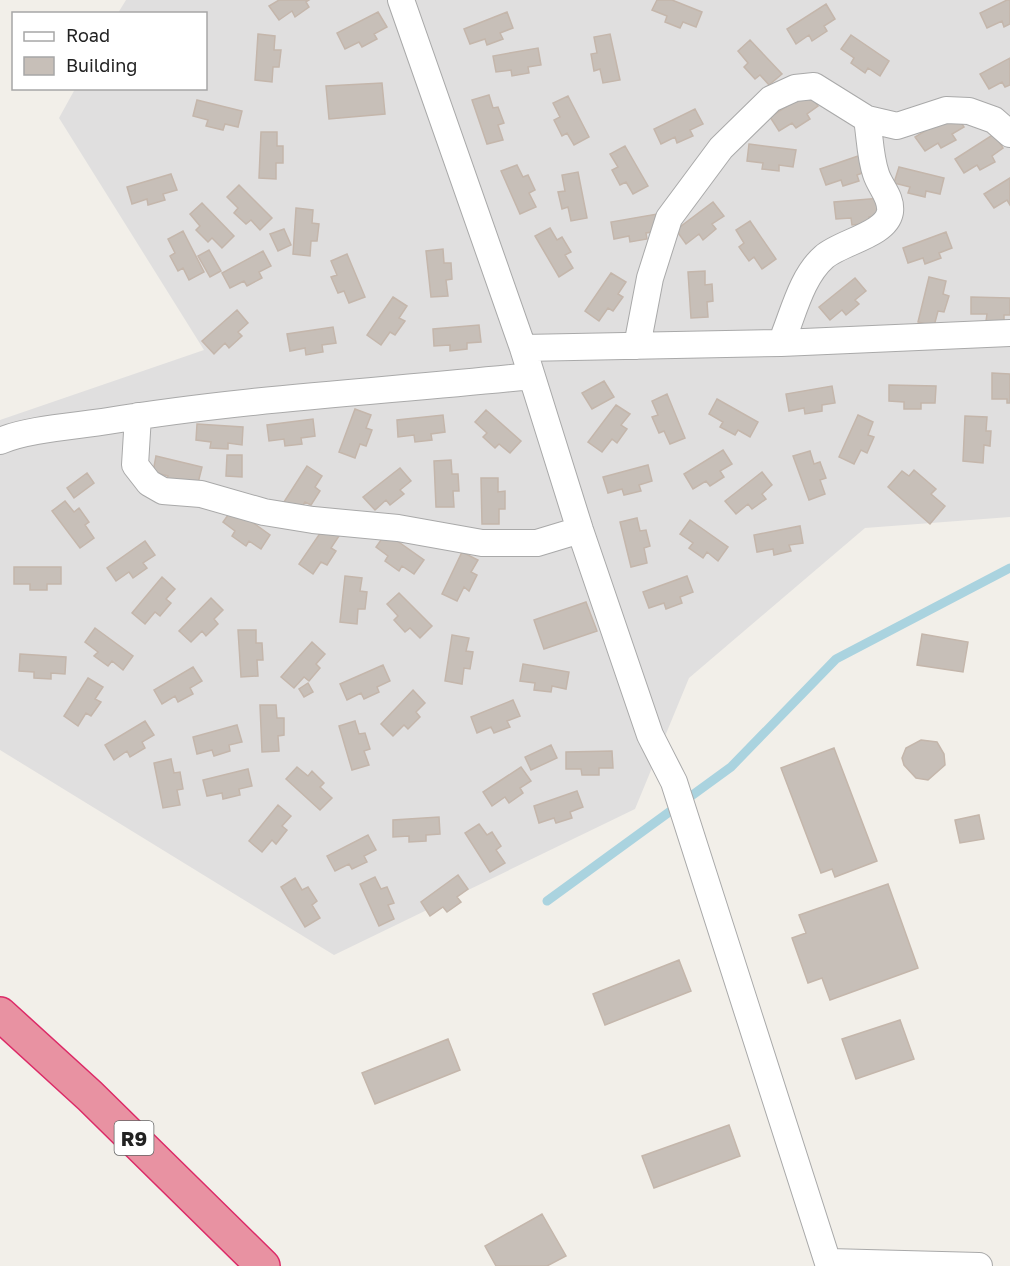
<svg xmlns="http://www.w3.org/2000/svg" width="1010" height="1266" font-family="'Golos Text',sans-serif">
<rect width="100%" height="100%" fill="#f2efe9"/>
<path fill="#e0dfdf" d="M126,0H1010V517L865,528L689,678L635,809L334,955L0,750V420L204,350L59,118L75,89L206,88V14L118,13Z"/>
<g fill="none" stroke-linecap="round" stroke-linejoin="round">
<path stroke="#aad3df" stroke-width="9" d="M547,901L731,767L836,659L1010,568"/>
</g>
<path fill="#c7bfb8" stroke="#c4b6ab" stroke-width="1.5" d="M279,0H309L306,2L309,7L295,17L292,11L279,20L269,6Z
M657,0H672L702,12L696,27L683,22L680,28L665,22L667,16L652,10Z
M1007,0H1010V24L1004,27L1002,21L987,28L980,13Z
M826,4L835,19L824,26L827,31L812,41L809,35L796,44L787,29Z
M378,12L387,27L374,34L377,39L362,47L359,42L345,49L337,33Z
M507,12L513,28L500,33L503,39L487,45L485,39L470,44L464,29Z
M258,34L275,36L274,50H281L279,67H273L272,82L255,80Z
M610,34L620,80L603,83L600,69L594,71L591,54L597,53L594,37Z
M851,35L889,61L880,76L868,68L865,73L851,63L854,58L841,49Z
M750,40L782,74L769,85L760,75L755,79L744,67L748,63L738,51Z
M538,48L541,65L528,67L529,73L512,76L511,70L496,72L493,56Z
M1010,58V85L1005,87L1002,82L989,89L980,74Z
M382,83L385,114L329,119L326,86Z
M809,92L818,106L807,114L810,119L796,128L792,123L779,131L770,117Z
M489,95L493,108L498,107L504,123L498,125L503,140L487,144L472,100Z
M568,96L589,137L574,145L567,133L562,136L554,120L560,117L553,103Z
M197,100L242,111L238,127L225,124L223,130L206,126L208,120L193,116Z
M695,109L703,124L690,130L693,136L677,143L675,137L661,144L654,129Z
M955,113L964,127L952,134L956,140L941,148L938,143L925,151L915,137Z
M261,132H277V146H283V163H276V179L259,178Z
M994,134L1003,148L992,156L995,162L980,170L977,165L964,173L955,159Z
M749,144L796,150L793,167L779,165V171L762,169L763,163L747,161Z
M625,146L648,186L633,194L626,182L620,185L612,170L618,167L610,154Z
M864,154L870,170L857,175L859,181L843,186L841,180L826,185L820,169Z
M517,165L523,177L528,175L535,190L529,193L536,207L520,214L501,171Z
M899,167L944,178L940,194L926,191L925,197L908,193L910,187L894,183Z
M578,172L587,218L571,221L568,207L562,209L558,192L565,191L562,175Z
M171,174L177,190L163,194L165,200L148,205L147,199L132,204L127,187Z
M1010,178V205L1007,200L994,208L984,194Z
M239,185L272,218L260,230L251,220L246,224L234,213L238,208L227,197Z
M881,198L882,215L869,217V223L852,225L851,218L836,219L834,202Z
M713,202L724,216L712,224L716,229L703,240L699,234L686,244L676,230Z
M202,203L234,236L222,248L212,238L208,242L196,230L200,226L190,214Z
M296,208L313,210L312,223L319,224L317,241H311L310,256L293,254Z
M657,214L659,231L646,233L647,239L630,242L629,236L614,239L611,222Z
M750,221L776,259L762,269L754,257L749,261L739,247L744,243L736,230Z
M550,228L557,240L562,237L571,252L565,255L573,268L559,277L535,236Z
M284,229L291,245L278,251L270,234Z
M183,231L204,272L189,280L183,268L178,271L170,256L175,253L168,239Z
M946,232L952,248L939,253L941,258L925,264L923,258L908,263L903,248Z
M443,249L444,263H451L452,279L446,280L448,296L431,297L426,251Z
M209,250L221,271L210,277L198,256Z
M263,251L271,266L259,272L262,278L247,286L244,281L230,288L222,273Z
M347,254L365,297L349,303L344,291L338,293L331,277L337,275L331,261Z
M705,271V285L712,284L713,301L707,302L708,317L691,318L688,272Z
M611,273L626,282L618,294L623,297L613,311L608,308L599,321L585,311Z
M929,277L946,281L943,294L949,296L944,312L938,311L934,326L918,322Z
M855,278L866,291L855,300L859,304L846,315L842,310L830,320L819,307Z
M393,297L407,306L399,318L405,321L395,335L390,332L381,345L367,335Z
M971,297L1010,298V315H1004V321H986L987,314H971Z
M237,310L248,323L238,332L242,336L229,348L225,343L214,354L202,341Z
M479,325L481,342L467,343V349L450,351V345L434,346L433,329Z
M333,327L336,343L322,345L323,352L306,355L305,348L290,351L287,334Z
M992,373L1010,374V403H1007V399H992Z
M604,381L614,397L592,409L582,393Z
M889,385L936,386L935,403H921V409H904V402L889,401Z
M832,386L835,403L822,405V411L805,414L804,408L789,411L786,394Z
M667,394L685,438L670,444L664,431L659,433L652,417L658,415L652,401Z
M717,399L758,422L750,437L738,430L735,435L720,427L723,422L709,414Z
M616,405L630,414L621,425L627,429L617,443L612,439L602,452L588,442Z
M355,409L371,415L366,428L372,430L366,446L360,444L355,458L339,452Z
M486,410L521,441L510,453L499,444L495,448L483,437L487,433L475,422Z
M443,415L445,432L431,434L432,440L415,442L414,435L398,437L397,420Z
M858,415L873,422L868,435L874,437L867,453L861,450L854,464L839,457Z
M965,416L987,417L986,431H991L990,446L984,445L983,463L963,461Z
M313,419L315,436L301,438L302,444L285,446L284,439L269,441L267,425Z
M197,424L243,427L242,445L228,443V449L210,448L211,442L196,440Z
M723,450L732,464L720,471L724,477L710,486L706,481L693,489L684,474Z
M810,451L814,464L820,462L826,478L820,480L825,494L809,500L793,456Z
M227,455H242V477L226,476Z
M156,456L202,467L198,483L166,482L168,476L153,472Z
M451,460L452,474H458L459,491H453L454,507H436L434,461Z
M648,465L652,481L639,485L641,491L624,495L622,489L608,493L603,477Z
M307,466L322,476L315,487L320,491L311,505L305,502L297,515L282,505Z
M400,468L411,481L400,490L404,494L390,505L386,500L375,510L363,497Z
M914,470L936,489L931,494L945,506L930,524L888,487L902,471L909,476Z
M762,472L772,485L762,494L766,499L752,509L748,504L736,514L725,501Z
M87,473L94,483L74,498L67,488Z
M481,478H498V492L505,491V509H499V524H482Z
M65,501L74,512L79,508L89,522L85,525L94,538L80,548L52,511Z
M233,508L270,535L261,549L249,541L246,546L232,536L235,531L223,522Z
M637,518L640,531L646,530L650,546L644,548L647,563L631,567L620,522Z
M690,520L728,547L718,561L707,552L703,558L689,548L693,543L680,534Z
M325,526L339,536L331,548L336,551L327,565L321,562L313,574L299,564Z
M800,526L803,543L789,545L791,551L774,555L773,549L757,552L754,535Z
M386,533L424,560L414,574L402,566L399,571L385,561L388,556L376,547Z
M145,541L155,555L143,563L147,568L133,578L129,572L116,581L107,568Z
M462,552L478,560L471,572L477,575L469,591L464,587L457,601L442,594Z
M14,567H61V584H47V590H30V584H14Z
M345,576L362,578L360,591L367,592L365,609H358L357,624L340,622Z
M687,576L693,592L680,597L682,603L666,609L664,603L649,608L643,592Z
M162,577L175,589L166,599L171,603L160,616L155,612L145,624L132,613Z
M399,593L432,626L420,638L410,628L405,632L394,620L398,616L387,604Z
M211,598L223,610L214,619L218,624L206,636L202,631L191,642L179,631Z
M586,602L597,631L544,649L534,620Z
M95,628L133,656L123,670L112,661L108,666L94,656L98,652L85,642Z
M238,630H256V643H262L263,660H257L258,676L241,677Z
M922,634L968,642L963,672L917,665Z
M452,635L469,638L466,651L473,652L470,669L464,668L462,684L445,681Z
M312,642L325,654L316,664L320,668L309,681L304,677L294,688L281,677Z
M20,654L66,657L65,674L51,673V679L34,678V672L19,671Z
M523,664L569,672L566,689L552,686L551,692L534,690L535,683L520,681Z
M383,665L390,681L377,687L379,692L364,699L361,693L347,700L340,684Z
M193,667L202,681L190,688L193,694L178,702L175,696L162,704L154,690Z
M88,678L103,687L95,699L101,702L91,716L86,713L78,726L64,716Z
M308,683L313,692L304,697L299,689Z
M413,690L425,703L416,712L420,717L408,729L404,725L393,736L381,724Z
M513,700L520,716L507,721L510,727L494,733L491,727L477,733L471,717Z
M260,705H276L277,718H284V735L278,736L279,751L262,752Z
M145,721L154,735L142,742L145,748L130,757L127,751L114,760L105,745Z
M355,721L359,734L365,733L370,749L364,751L369,765L352,770L339,726Z
M237,725L242,742L229,745L230,751L214,756L212,750L197,754L193,737Z
M921,740L937,742L944,754L945,765L928,780L916,778L904,765L902,758L906,748Z
M551,745L557,758L531,770L525,757Z
M834,748L877,861L835,877L832,869L821,873L781,768Z
M612,751L613,768H599V775H582L581,769H566V752Z
M171,759L174,773L180,772L183,789L177,790L180,805L163,808L154,763Z
M297,767L308,776L312,771L324,783L320,787L332,798L320,810L286,779Z
M521,767L531,781L520,788L523,793L509,803L505,797L492,806L483,792Z
M248,769L252,786L239,789L240,795L223,799L222,793L207,796L203,780Z
M577,791L583,807L570,812L572,818L556,823L554,818L539,823L534,806Z
M278,805L291,816L282,826L287,830L276,844L272,840L262,852L249,841Z
M979,815L984,839L960,843L955,820Z
M439,817L440,834L426,835V841L409,842V836L393,837V820Z
M479,824L487,835L492,832L501,846L496,850L505,863L490,872L465,833Z
M368,835L376,850L364,856L367,862L352,869L349,864L335,871L327,856Z
M458,875L468,889L457,897L461,902L447,912L443,907L430,916L421,902Z
M375,877L381,889L387,887L394,903L388,905L394,919L379,926L360,884Z
M295,878L302,890L308,887L317,901L312,905L320,918L305,927L281,887Z
M888,884L918,968L830,1000L822,978L808,983L792,938L806,933L799,915Z
M679,960L691,991L605,1025L593,994Z
M900,1020L914,1059L856,1079L842,1039Z
M448,1039L460,1070L375,1104L362,1073Z
M729,1125L740,1156L654,1188L642,1156Z
M542,1214L566,1256L547,1266H496L485,1246Z"/>
<g fill="none" stroke-linecap="round" stroke-linejoin="round">
<defs>
<path id="street" d="M401,0L523,348L580,530L650,735L674,782L829,1266
M781,343C793,315 801,277 824,257C841,242 886,235 890,212C892,197 880,187 876,174C870,157 870,137 867,119
M637,346L650,278L669,218L721,148L771,99L795,88L814,86L867,119L897,126L946,110L969,111L994,120L1010,134
M523,348L781,343L1010,333
M138,416L135,465L149,483L163,491L201,494L264,512L313,520L398,528L482,543H537L580,530
M0,441C27,429 77,426 108,421C248,398 389,391 531,376
M829,1262L979,1266"/>
<path id="highway" d="M0,1014L90,1096L263,1266"/>
</defs>
<use href="#street" stroke="#a9a9a9" stroke-width="28"/>
<use href="#highway" stroke="#dc2a67" stroke-width="36"/>
<use href="#street" stroke="#fff" stroke-width="26"/>
<use href="#highway" stroke="#e892a2" stroke-width="33"/>
</g>
<g text-anchor="middle" dominant-baseline="central" stroke-width="5" stroke-linejoin="round" paint-order="stroke">
<rect fill="#fff" stroke="#646464" stroke-width="1.5" x="114.5" y="1121" width="39" height="34" rx="4.5"/>
<g font-size="20" font-weight="bold" fill="#222">
<text x="134" y="1138">R9</text>
</g>
</g>
<rect x="12" y="12" width="195" height="78" fill="#ffffff" stroke="#a7a7a7" stroke-width="1.5"/>
<rect x="24" y="32" width="30" height="9" fill="#ffffff" stroke="#a7a7a7" stroke-width="1.5"/>
<text x="66" y="42" font-size="18" fill="#222222">Road</text>
<rect x="24" y="57" width="30" height="18" fill="#c7bfb8" stroke="#a7a7a7" stroke-width="1.5"/>
<text x="66" y="72" font-size="18" fill="#222222">Building</text>
</svg>
